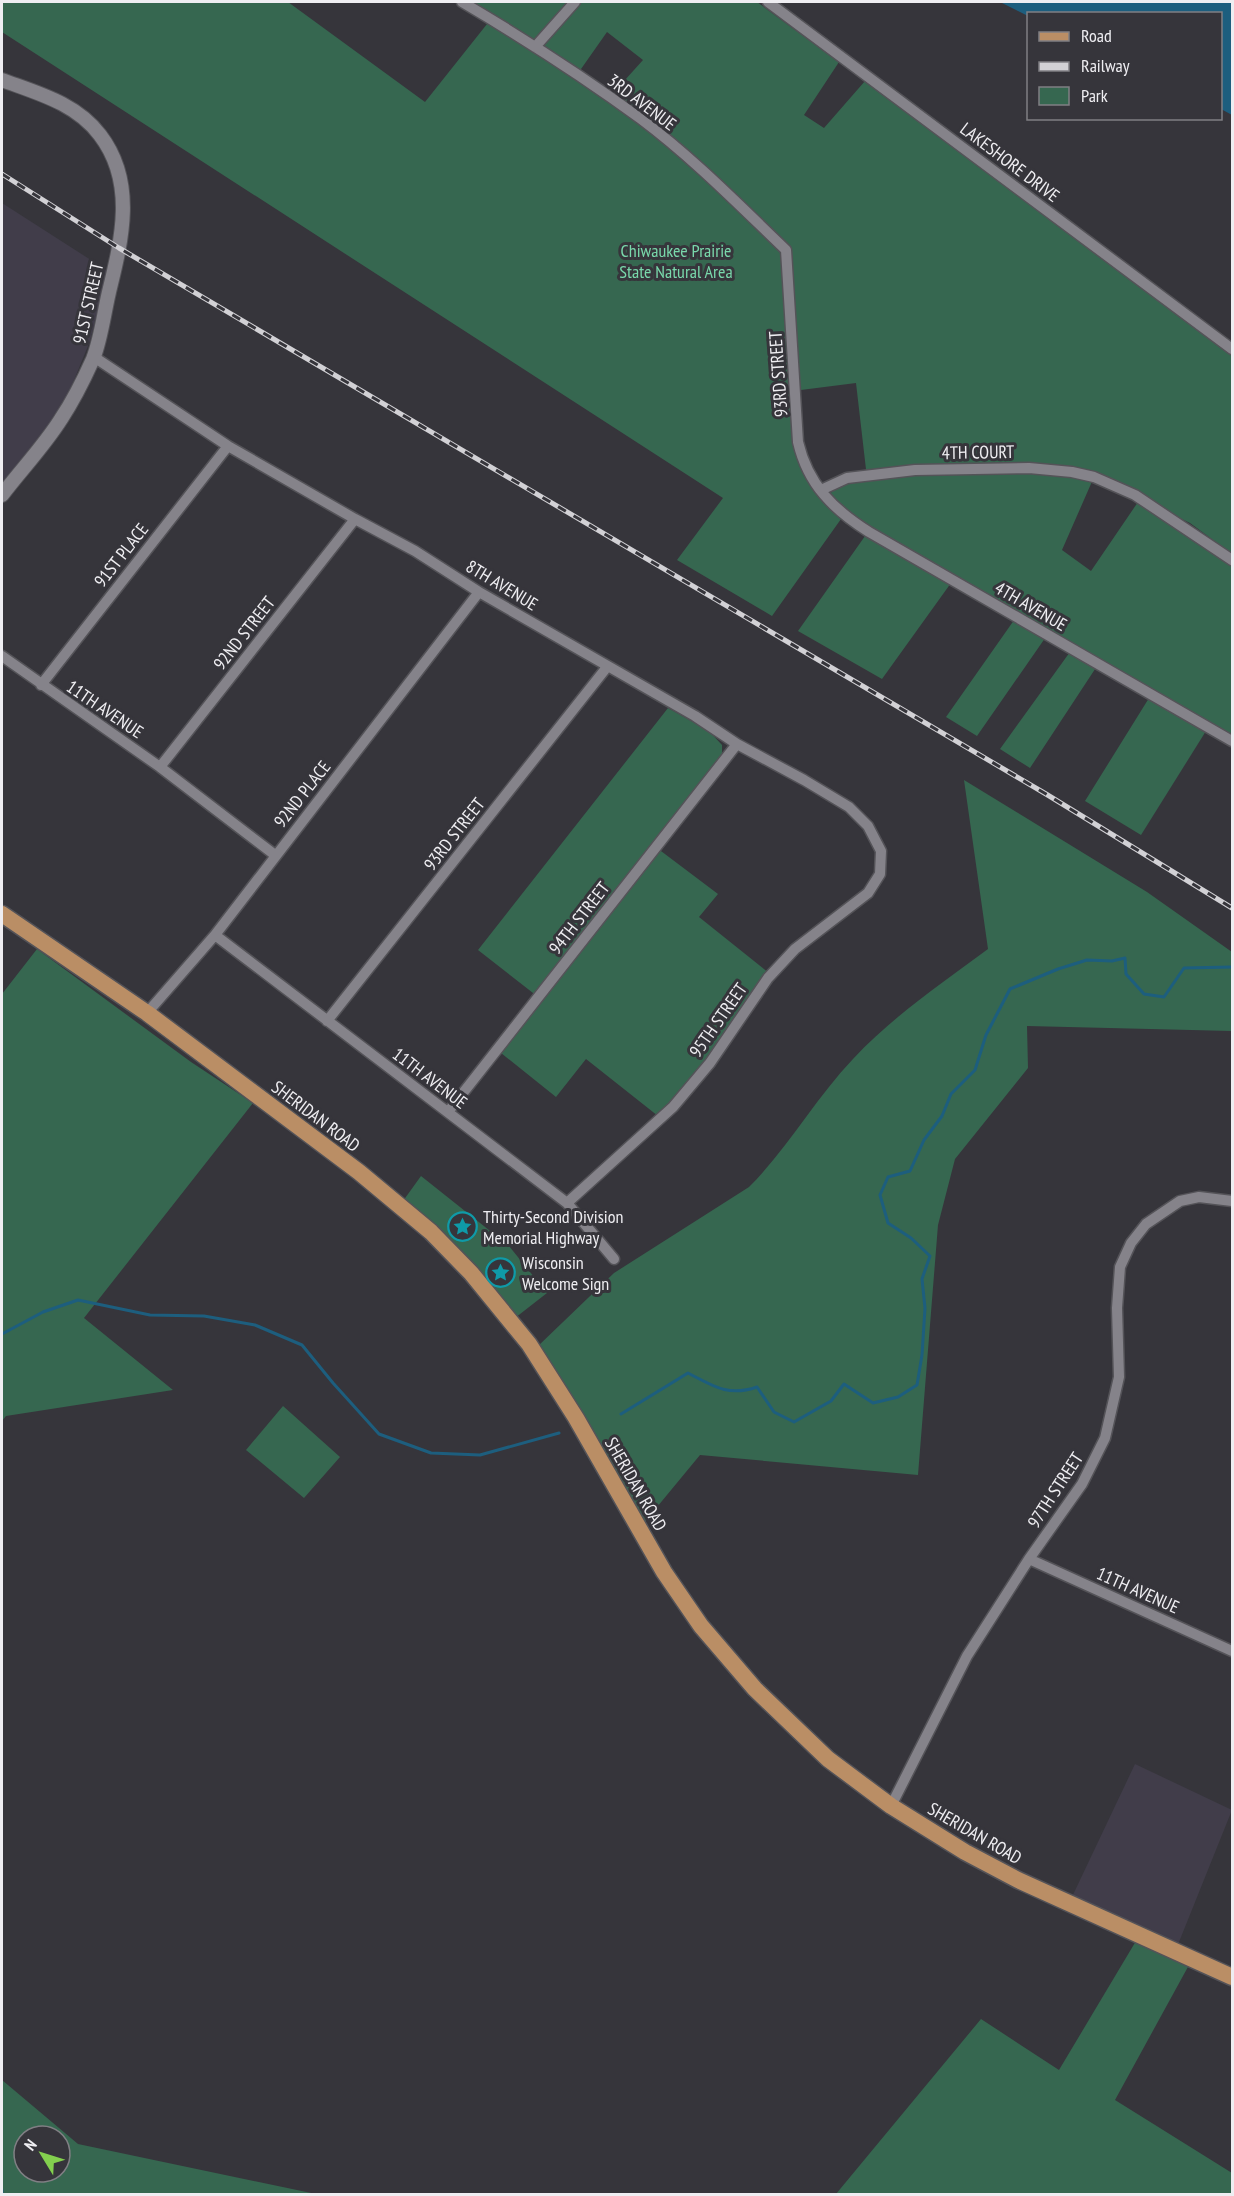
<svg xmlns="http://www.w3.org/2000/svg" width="1234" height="2196" font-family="'PT Sans Narrow',sans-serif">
<rect width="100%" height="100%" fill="#36353b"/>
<path fill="#413d4a" d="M2,203L108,271L90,341L70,390L55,417L2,489Z
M1135,1764L1232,1810L1177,1947L1071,1899Z"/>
<path fill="#366750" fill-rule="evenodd" d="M2,2H288L425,102L491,19L462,2H757L839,62L804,115L824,128L865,81L1232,356V554L1190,523L1094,477L1062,550L1091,571L1138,502L1232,563V736L1211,723L1141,835L1085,801L1154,690L1101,660L1030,768L1000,749L1075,645L1050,631L977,736L946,717L1019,613L956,576L882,679L798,631L870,529L846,512L772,616L677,560L723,498L2,32ZM607,32L643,60L606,101L574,79ZM856,383L867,478L840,485L822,500L795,448L793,391Z
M668,708L709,731L722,745V755L653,845L718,894L699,917L769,973L698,1071L658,1116L586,1059L556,1097L501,1053L542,1000L478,950Z
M964,780L1147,892L1232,952V1031L1027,1026L1028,1068L955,1159L938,1225L918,1475L700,1455L643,1524L575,1401L537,1347L614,1273L749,1187C788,1148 815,1099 853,1059C893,1016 941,984 988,949Z
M37,949L191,1062L253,1103L84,1318L173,1390L6,1416L2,1421V994Z
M421,1176L509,1246L547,1293L515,1318L403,1201Z
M283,1406L340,1457L304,1498L246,1450Z
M1136,1941L1189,1965L1115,2100L1232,2173V2194H836L981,2019L1059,2070Z
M2,2080L78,2144L316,2194H2ZM24,2136H60V2172H24Z"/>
<path fill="#1d5e7e" d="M1000,2H1232V115L1221,109L1220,14H1028V16Z"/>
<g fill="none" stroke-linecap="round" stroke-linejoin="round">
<path stroke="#1d5e7e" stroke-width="3" d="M2,1334L43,1312L78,1300L150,1315L204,1316L255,1325L302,1345L333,1383L379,1434L431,1453L480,1455L559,1433
M621,1414L688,1373C713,1386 728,1397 757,1387L774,1412L794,1422L831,1401L844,1384L873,1403L898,1397L917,1385L922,1355L925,1308L922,1279L930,1256L911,1238L888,1223L880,1195L888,1177L910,1171L924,1140L942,1116L951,1094L975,1070L986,1035L1010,989L1058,969L1087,960L1112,961L1125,958L1126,974L1144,994L1164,997L1184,968L1232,967
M2,2190V2194"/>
<defs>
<path id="minor" d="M462,2C523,38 584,77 641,119C693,158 739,205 786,250L798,442C808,485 834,510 869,532L1232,741
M768,2L1232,349
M535,47L575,2
M94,357L228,446L355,519L415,551L479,592L695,716L737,744L804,780L849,807L868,826L881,851L880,874L868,893L795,949L768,978L710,1063L673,1107L567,1203
M821,490L847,478L915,470L1029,468L1072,472L1094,477L1135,495L1232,560
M2,656L160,767L275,855
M41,685L228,446
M160,767L355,519
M215,935L567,1203L614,1259
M147,1013L215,935L479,592
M327,1021L607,667
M448,1112L737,744
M1029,1559L1232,1651
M891,1806L967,1656L1029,1559L1082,1484L1105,1438L1119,1377L1117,1308L1120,1267L1131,1243L1146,1224L1180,1201L1199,1197L1232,1201"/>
<path id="tertiary" d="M2,80C37,93 76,103 100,135C136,182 122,239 109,292C104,313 101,339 93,359C84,379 73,401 61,419C44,446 21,470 2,495"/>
<path id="primary" d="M2,914L147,1013L359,1172L431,1232L471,1273L529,1344L576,1418L664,1572L701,1626L755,1689L828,1759L891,1806L965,1852L1018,1880L1232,1977"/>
</defs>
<use href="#minor" stroke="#545358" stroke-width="13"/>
<use href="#tertiary" stroke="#545358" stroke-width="16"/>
<use href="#primary" stroke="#545358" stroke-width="19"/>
<use href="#minor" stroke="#85838a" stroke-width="10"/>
<use href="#tertiary" stroke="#85838a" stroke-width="14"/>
<use href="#primary" stroke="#ba8e65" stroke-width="16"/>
<defs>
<path id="rail" d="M2,174L119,248L1046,794L1232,908"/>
</defs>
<use href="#rail" stroke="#d2d1d5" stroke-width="5"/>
<use href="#rail" stroke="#36353b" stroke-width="3" stroke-dasharray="9" stroke-linecap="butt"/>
</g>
<defs>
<symbol id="sight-ring" viewBox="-11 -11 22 22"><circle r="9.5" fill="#36353b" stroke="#0f9aa8" stroke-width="1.5"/><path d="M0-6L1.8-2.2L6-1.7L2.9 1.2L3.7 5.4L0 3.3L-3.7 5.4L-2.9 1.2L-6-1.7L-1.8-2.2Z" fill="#0f9aa8"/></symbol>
</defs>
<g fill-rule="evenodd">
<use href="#sight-ring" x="446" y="1210" width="33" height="33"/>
<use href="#sight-ring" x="484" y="1256" width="33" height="33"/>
</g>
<g text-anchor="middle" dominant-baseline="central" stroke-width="6" stroke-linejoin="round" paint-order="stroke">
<g font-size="18" fill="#efeef2" stroke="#36353b">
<text transform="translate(642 102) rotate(37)">3RD AVENUE</text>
<text transform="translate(1010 162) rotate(37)">LAKESHORE DRIVE</text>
<text transform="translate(88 303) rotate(-77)">91ST STREET</text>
<text transform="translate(778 374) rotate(-94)">93RD STREET</text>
<text transform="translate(978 452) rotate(-1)">4TH COURT</text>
<text transform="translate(121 555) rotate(-52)">91ST PLACE</text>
<text transform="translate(502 585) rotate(31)">8TH AVENUE</text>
<text transform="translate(1031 606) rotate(30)">4TH AVENUE</text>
<text transform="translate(244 633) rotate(-52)">92ND STREET</text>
<text transform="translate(105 709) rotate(34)">11TH AVENUE</text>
<text transform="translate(302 794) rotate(-52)">92ND PLACE</text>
<text transform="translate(454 834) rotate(-52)">93RD STREET</text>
<text transform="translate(579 918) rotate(-52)">94TH STREET</text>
<text transform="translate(718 1020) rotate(-55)">95TH STREET</text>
<text transform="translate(430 1078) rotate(37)">11TH AVENUE</text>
<text transform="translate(316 1116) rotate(37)">SHERIDAN ROAD</text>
<text transform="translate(636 1484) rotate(60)">SHERIDAN ROAD</text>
<text transform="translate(1055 1490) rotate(-57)">97TH STREET</text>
<text transform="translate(1138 1590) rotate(24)">11TH AVENUE</text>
<text transform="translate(975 1833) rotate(30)">SHERIDAN ROAD</text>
</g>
<g font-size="18" fill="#79d8ab" stroke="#36353b">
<text x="676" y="250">Chiwaukee Prairie<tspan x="676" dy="21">State Natural Area</tspan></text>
</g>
<g font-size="18" fill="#efeef2" stroke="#36353b" text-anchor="start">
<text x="483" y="1216">Thirty-Second Division<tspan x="483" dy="21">Memorial Highway</tspan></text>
<text x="522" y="1262">Wisconsin<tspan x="522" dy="21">Welcome Sign</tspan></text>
</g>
</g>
<rect width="1234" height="2196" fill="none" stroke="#efeef2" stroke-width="6"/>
<rect x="1027" y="12" width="195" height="108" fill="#36353b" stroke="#807f84" stroke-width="1.5"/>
<rect x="1039" y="32" width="30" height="9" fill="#ba8e65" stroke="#807f84" stroke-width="1.5"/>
<text x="1081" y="42" font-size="18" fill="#efeef2">Road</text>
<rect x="1039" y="62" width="30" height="9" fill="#d2d1d5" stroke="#807f84" stroke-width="1.5"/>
<text x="1081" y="72" font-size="18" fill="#efeef2">Railway</text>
<rect x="1039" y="87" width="30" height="18" fill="#366750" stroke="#807f84" stroke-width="1.5"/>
<text x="1081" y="102" font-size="18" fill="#efeef2">Park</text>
<g transform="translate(42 2154) rotate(308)"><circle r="28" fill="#36353b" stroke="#807f84" stroke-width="1.5"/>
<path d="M0-4.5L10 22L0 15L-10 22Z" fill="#83d04e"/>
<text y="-9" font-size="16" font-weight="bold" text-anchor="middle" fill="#efeef2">N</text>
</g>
</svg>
